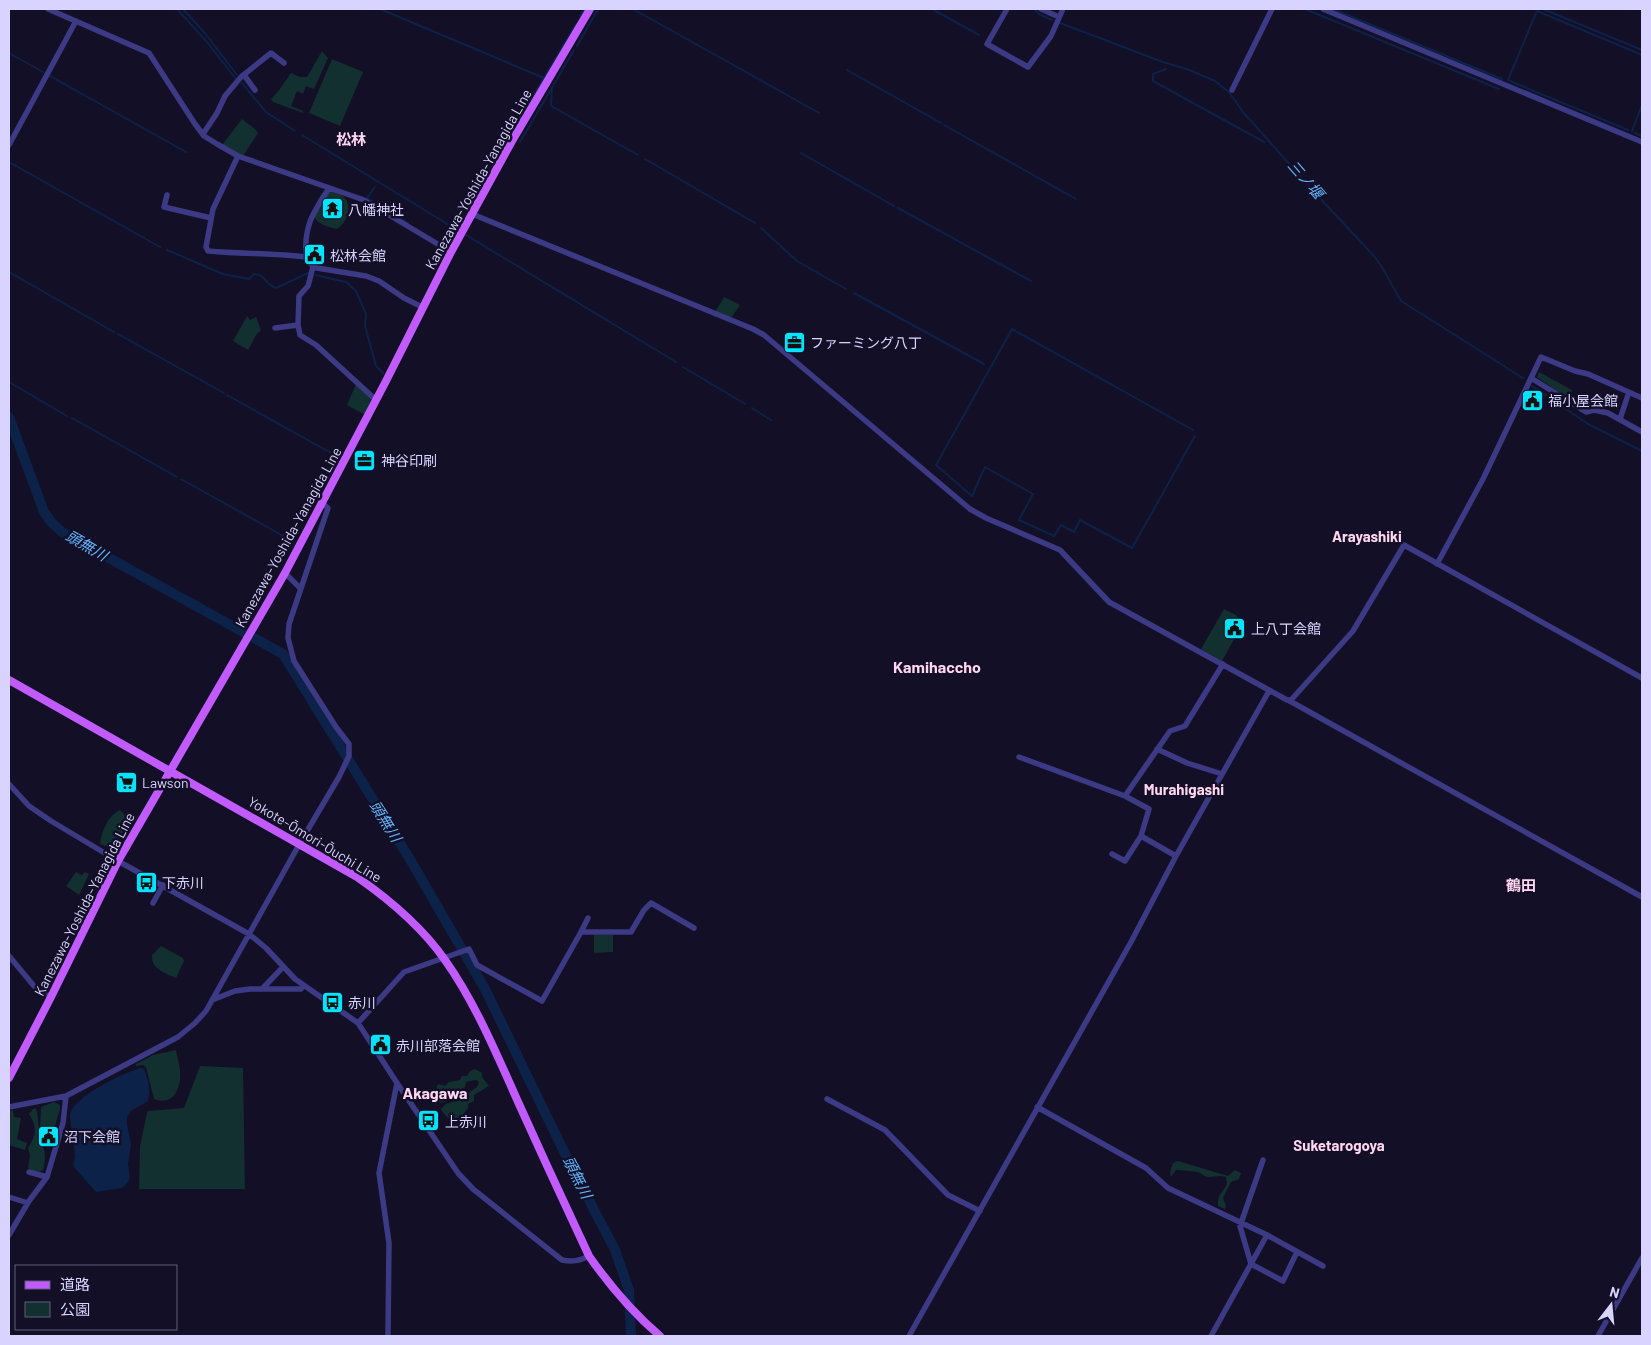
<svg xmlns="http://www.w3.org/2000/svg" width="1651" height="1345" font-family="Barlow,'Noto Sans JP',sans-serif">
<rect width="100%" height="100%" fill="#130f26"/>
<path fill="#12302f" d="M322,51L328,58L314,89L306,86L303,94L297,91L291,106L303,111V113L273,102L271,99L280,89L291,73L300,77H307Z
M332,59L363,72L340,126L309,113Z
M242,119L255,129L258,133L243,156L222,145Z
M333,190C336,192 341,194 344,197C353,206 347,223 337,229C312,223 307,216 322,193Z
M724,297L740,305L731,318L715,312Z
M247,316L250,320L256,317L261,330L256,335L248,350L233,341Z
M1539,372L1572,390L1569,399L1537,377Z
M356,384L372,399L365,415L347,405Z
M1224,609L1236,615L1243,623L1222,661L1201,649Z
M120,810L124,814L129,825L117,845L108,847L100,844C102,832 107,816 120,810Z
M76,872L82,875L85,872L89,874L79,895L66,886Z
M594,935H613V952L594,953Z
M161,946L183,958L184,961L176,978C165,973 151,969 152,955Z
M176,1050C177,1056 179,1063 180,1070C182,1087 174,1107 154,1099L146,1067L143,1065L136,1066V1064L153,1055Z
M200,1066L243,1068L245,1189H139L140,1146L147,1113L148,1111L184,1108Z
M475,1069L482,1073V1077L489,1086L474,1095V1101L468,1104V1108L464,1113L466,1117C461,1130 445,1118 441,1109L446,1104L457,1100L456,1097C464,1096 471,1091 477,1087L479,1082L476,1080L466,1082L465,1087C455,1092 449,1106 437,1102L435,1094L437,1086L439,1084L445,1086L449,1082L460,1080L462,1076H467L470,1071Z
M54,1102L60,1105V1109L53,1133L40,1130L41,1107Z
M36,1108C38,1115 38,1122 39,1129C42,1145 48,1152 43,1170L39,1172L31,1170L28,1168L30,1155L28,1148C37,1134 37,1127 29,1114L33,1109Z
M13,1110L14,1117L21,1118L17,1139L27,1143L25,1150L9,1145V1111Z
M1178,1161L1228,1176L1235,1170L1241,1173L1239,1179L1231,1182L1223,1198L1226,1206L1225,1209L1218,1206C1217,1195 1223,1192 1227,1184L1226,1177C1219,1175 1215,1177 1209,1177C1204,1177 1202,1173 1197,1172C1190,1171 1183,1170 1176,1170L1171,1177L1170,1172L1173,1163Z"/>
<path fill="#0c2248" d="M141,1068L144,1069C148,1079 151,1090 148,1101L131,1111L127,1117V1124L131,1145L128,1164L130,1178L128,1182L122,1188L96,1192L73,1166L75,1156L70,1117C69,1098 125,1072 141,1068Z"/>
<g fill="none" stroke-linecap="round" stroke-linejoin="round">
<path stroke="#0c2248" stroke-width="2" d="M177,9L207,42L235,78
M183,9L204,32L237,75
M380,9L544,78
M633,9L701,47
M932,9L979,35
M1034,9L1039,14L1052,20
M1305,9L1499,89
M1333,9L1502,79
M1531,9H1532
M1543,9L1642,50
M1537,11L1642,55
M580,16L585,9
M1060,23L1163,62L1187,69L1215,81L1229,92L1243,112L1316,194L1374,256L1382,267L1401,301L1523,378
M577,46L598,9
M703,48L819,113
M9,53L43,72
M1166,69L1153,74V81L1264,142
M847,70L941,123
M50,76L186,152
M1508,80L1536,13
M1510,81L1628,130
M242,83L266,112L295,131
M552,88L551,105L553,107L638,155
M944,125L1076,199
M514,128L576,24
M1632,131L1642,105
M1635,133L1642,136
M302,135L457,230
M520,142L574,50
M801,153L894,206
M645,159L755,223
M9,162L160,247
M375,187L367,198L408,223
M898,208L1031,281
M761,228L797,261L846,289
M466,235L676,362
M167,250L223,274L249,279L254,274C265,274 266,285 276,288L308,273
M9,272L114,332
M315,275L346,282L356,291L366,314L365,326L376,366L383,373
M854,293L984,364
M118,334L224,393
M683,367L745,404
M9,382L67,416
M1532,386L1588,424L1642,451
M227,395L340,458
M752,408L771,420
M72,418L177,477
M1193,430L1012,329L936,465L972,496L985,467L1033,494L1019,520L1054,536L1061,525L1074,532L1080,520L1132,548L1195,436
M181,479L294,542"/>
<path stroke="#0c2248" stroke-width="10" d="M9,417L44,512L52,523L62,532L283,654L411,861L485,989L569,1162L615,1250L629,1290L631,1336"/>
<path stroke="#3d3a85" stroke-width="5.5" d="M48,9L149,53L195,124L204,136L217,144L238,156L364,200L451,252
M1007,9L987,44L1028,67L1051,36L1063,9
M1041,9L1059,17
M1323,9L1642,142
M244,75L255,90
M1232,90L1272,9
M203,134L217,113L225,96L241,77L271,53L284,63
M9,145L76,21
M238,156L213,209L206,247L208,251C241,254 274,253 306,257
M329,188C323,198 316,208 311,219C306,232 300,263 317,268L366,276L379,281L404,298L422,307
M167,195L164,207L211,218
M472,214L753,329L764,335L970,509L986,518L1060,550L1109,602L1287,700H1291L1353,631L1404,545L1642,678
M313,267L308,286L299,296L298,325L300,335L316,345L376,400
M275,328L298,325
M1531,378L1586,412L1594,410L1608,413L1642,432
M1620,419L1629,392
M1437,564L1483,479L1541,357L1575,371L1588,374L1642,398
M285,573L300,588
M1288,700L1642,897
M1157,749L1187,763L1222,774
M1019,757L1125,796L1149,809L1141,836L1176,856
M9,784L29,806L51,821L118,861L249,934L266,948L295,979L358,1023L397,1083L458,1173L473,1189L562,1260C573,1262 579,1261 589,1256
M1125,796L1170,731L1185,726L1223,664
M1112,854L1125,861L1141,836
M153,903L163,885
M581,932L588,918
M9,956L34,986L51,997
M263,988L283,967
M212,1000L235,991L250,989H301L303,986
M358,1023L404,972L469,949L477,965L542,1001L581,932H631L644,910L651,903L694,928
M827,1099L885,1130L948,1195L980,1211
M9,1107L66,1096L178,1037L195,1023L206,1011L300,843L339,777L349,756V744L336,727L294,661L288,638L289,624L328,508L321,502
M1037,1107L1146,1168L1168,1188L1267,1235L1323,1266
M1263,1160L1240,1226L1251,1264L1283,1281L1297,1252
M29,1172L47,1177
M9,1197L28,1203
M9,1235L29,1201L47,1177L63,1123L66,1096
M388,1336L389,1243L379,1173L397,1083
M909,1336L1131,942L1176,856L1269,691
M1211,1336L1267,1235
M1598,1336L1642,1258"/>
<path stroke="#c25bff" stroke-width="8" d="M9,680L357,877C390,900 422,927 445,960C476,1004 497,1055 519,1104C542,1155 565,1205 589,1256C610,1286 632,1312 660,1336
M9,1078L51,997L118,861L285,573L385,383L451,252L512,141L590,9"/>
</g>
<defs>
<symbol id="temple-square" viewBox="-11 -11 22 22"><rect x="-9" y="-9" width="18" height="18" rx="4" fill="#00e5ff" stroke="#130f26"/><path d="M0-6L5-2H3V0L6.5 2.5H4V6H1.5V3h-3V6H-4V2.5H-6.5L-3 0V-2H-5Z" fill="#111"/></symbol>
<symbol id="civic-square" viewBox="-11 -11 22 22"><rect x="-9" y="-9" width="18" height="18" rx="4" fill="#00e5ff" stroke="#130f26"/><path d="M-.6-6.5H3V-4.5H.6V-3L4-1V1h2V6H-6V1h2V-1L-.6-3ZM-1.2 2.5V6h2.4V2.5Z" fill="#111"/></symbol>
<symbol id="office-square" viewBox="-11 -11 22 22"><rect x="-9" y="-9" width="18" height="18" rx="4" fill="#00e5ff" stroke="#130f26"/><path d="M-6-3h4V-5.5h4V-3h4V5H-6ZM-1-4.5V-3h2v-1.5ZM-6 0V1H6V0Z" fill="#111"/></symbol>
<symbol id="supermarket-square" viewBox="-11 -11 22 22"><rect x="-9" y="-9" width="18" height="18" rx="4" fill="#00e5ff" stroke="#130f26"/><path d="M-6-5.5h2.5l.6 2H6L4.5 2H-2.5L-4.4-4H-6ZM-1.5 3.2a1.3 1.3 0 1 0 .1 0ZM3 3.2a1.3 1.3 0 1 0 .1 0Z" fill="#111"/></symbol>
<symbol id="bus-square" viewBox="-11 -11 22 22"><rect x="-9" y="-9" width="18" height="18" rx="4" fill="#00e5ff" stroke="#130f26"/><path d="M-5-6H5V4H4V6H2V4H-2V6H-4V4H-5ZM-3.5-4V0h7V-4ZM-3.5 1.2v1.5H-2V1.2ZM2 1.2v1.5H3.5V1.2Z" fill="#111"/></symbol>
</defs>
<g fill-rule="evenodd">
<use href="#temple-square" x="320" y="196" width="25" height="25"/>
<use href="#civic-square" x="302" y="242" width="25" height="25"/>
<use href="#office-square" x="782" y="330" width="25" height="25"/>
<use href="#civic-square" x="1520" y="388" width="25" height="25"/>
<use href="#office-square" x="352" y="448" width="25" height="25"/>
<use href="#civic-square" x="1222" y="616" width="25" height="25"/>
<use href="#supermarket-square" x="114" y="770" width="25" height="25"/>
<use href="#bus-square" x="134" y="870" width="25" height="25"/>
<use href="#bus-square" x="320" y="990" width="25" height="25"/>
<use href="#civic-square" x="368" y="1032" width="25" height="25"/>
<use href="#bus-square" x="416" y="1108" width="25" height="25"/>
<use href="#civic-square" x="36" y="1124" width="25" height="25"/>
</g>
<g text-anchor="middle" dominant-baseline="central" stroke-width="5" stroke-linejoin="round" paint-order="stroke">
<g font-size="14" fill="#d9d4ff" stroke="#130f26">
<text transform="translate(478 179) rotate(-61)">Kanezawa-Yoshida-Yanagida Line</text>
<text transform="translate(288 537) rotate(-61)">Kanezawa-Yoshida-Yanagida Line</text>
<text transform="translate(315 839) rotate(31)">Yokote-Ōmori-Ōuchi Line</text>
<text transform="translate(84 904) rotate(-63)">Kanezawa-Yoshida-Yanagida Line</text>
</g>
<g font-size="14" fill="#d9d4ff" stroke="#130f26" text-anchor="start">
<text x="348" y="209">八幡神社</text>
<text x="330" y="255">松林会館</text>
<text x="810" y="342">ファーミング八丁</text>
<text x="1548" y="400">福小屋会館</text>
<text x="381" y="460">神谷印刷</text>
<text x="1251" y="628">上八丁会館</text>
<text x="142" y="782">Lawson</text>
<text x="162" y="882">下赤川</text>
<text x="348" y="1002">赤川</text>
<text x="396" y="1045">赤川部落会館</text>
<text x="445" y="1121">上赤川</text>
<text x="64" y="1136">沼下会館</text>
</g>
<g font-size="15" font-weight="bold" fill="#ffd6f0" stroke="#130f26">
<text x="351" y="139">松林</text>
<text x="1367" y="536">Arayashiki</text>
<text x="1184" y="789">Murahigashi</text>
<text x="1521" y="885">鶴田</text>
<text x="1339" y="1145">Suketarogoya</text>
</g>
<g font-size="15" font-style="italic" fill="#62b6ff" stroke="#130f26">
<text transform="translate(1306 179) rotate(49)">三ノ堰</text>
<text transform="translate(87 545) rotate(30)">頭無川</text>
<text transform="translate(386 821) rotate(58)">頭無川</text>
<text transform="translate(578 1177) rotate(63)">頭無川</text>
</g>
<g font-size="16" font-weight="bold" fill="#ffd6f0" stroke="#130f26">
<text x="937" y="666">Kamihaccho</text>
<text x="435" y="1092">Akagawa</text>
</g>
</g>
<rect width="1651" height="1345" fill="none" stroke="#d9d4ff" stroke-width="20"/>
<rect x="15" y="1265" width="162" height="65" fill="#130f26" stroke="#625e7d"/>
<rect x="25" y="1281" width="25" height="8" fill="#c25bff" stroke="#625e7d"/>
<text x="60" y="1290" font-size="15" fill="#d9d4ff">道路</text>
<rect x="25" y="1302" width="25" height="15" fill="#12302f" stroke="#625e7d"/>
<text x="60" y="1315" font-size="15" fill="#d9d4ff">公園</text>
<g transform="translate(1611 1305) rotate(16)" stroke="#130f26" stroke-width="4" paint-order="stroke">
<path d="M0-4L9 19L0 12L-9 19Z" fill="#d9d4ff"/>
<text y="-8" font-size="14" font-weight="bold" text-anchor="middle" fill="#d9d4ff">N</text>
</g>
</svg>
